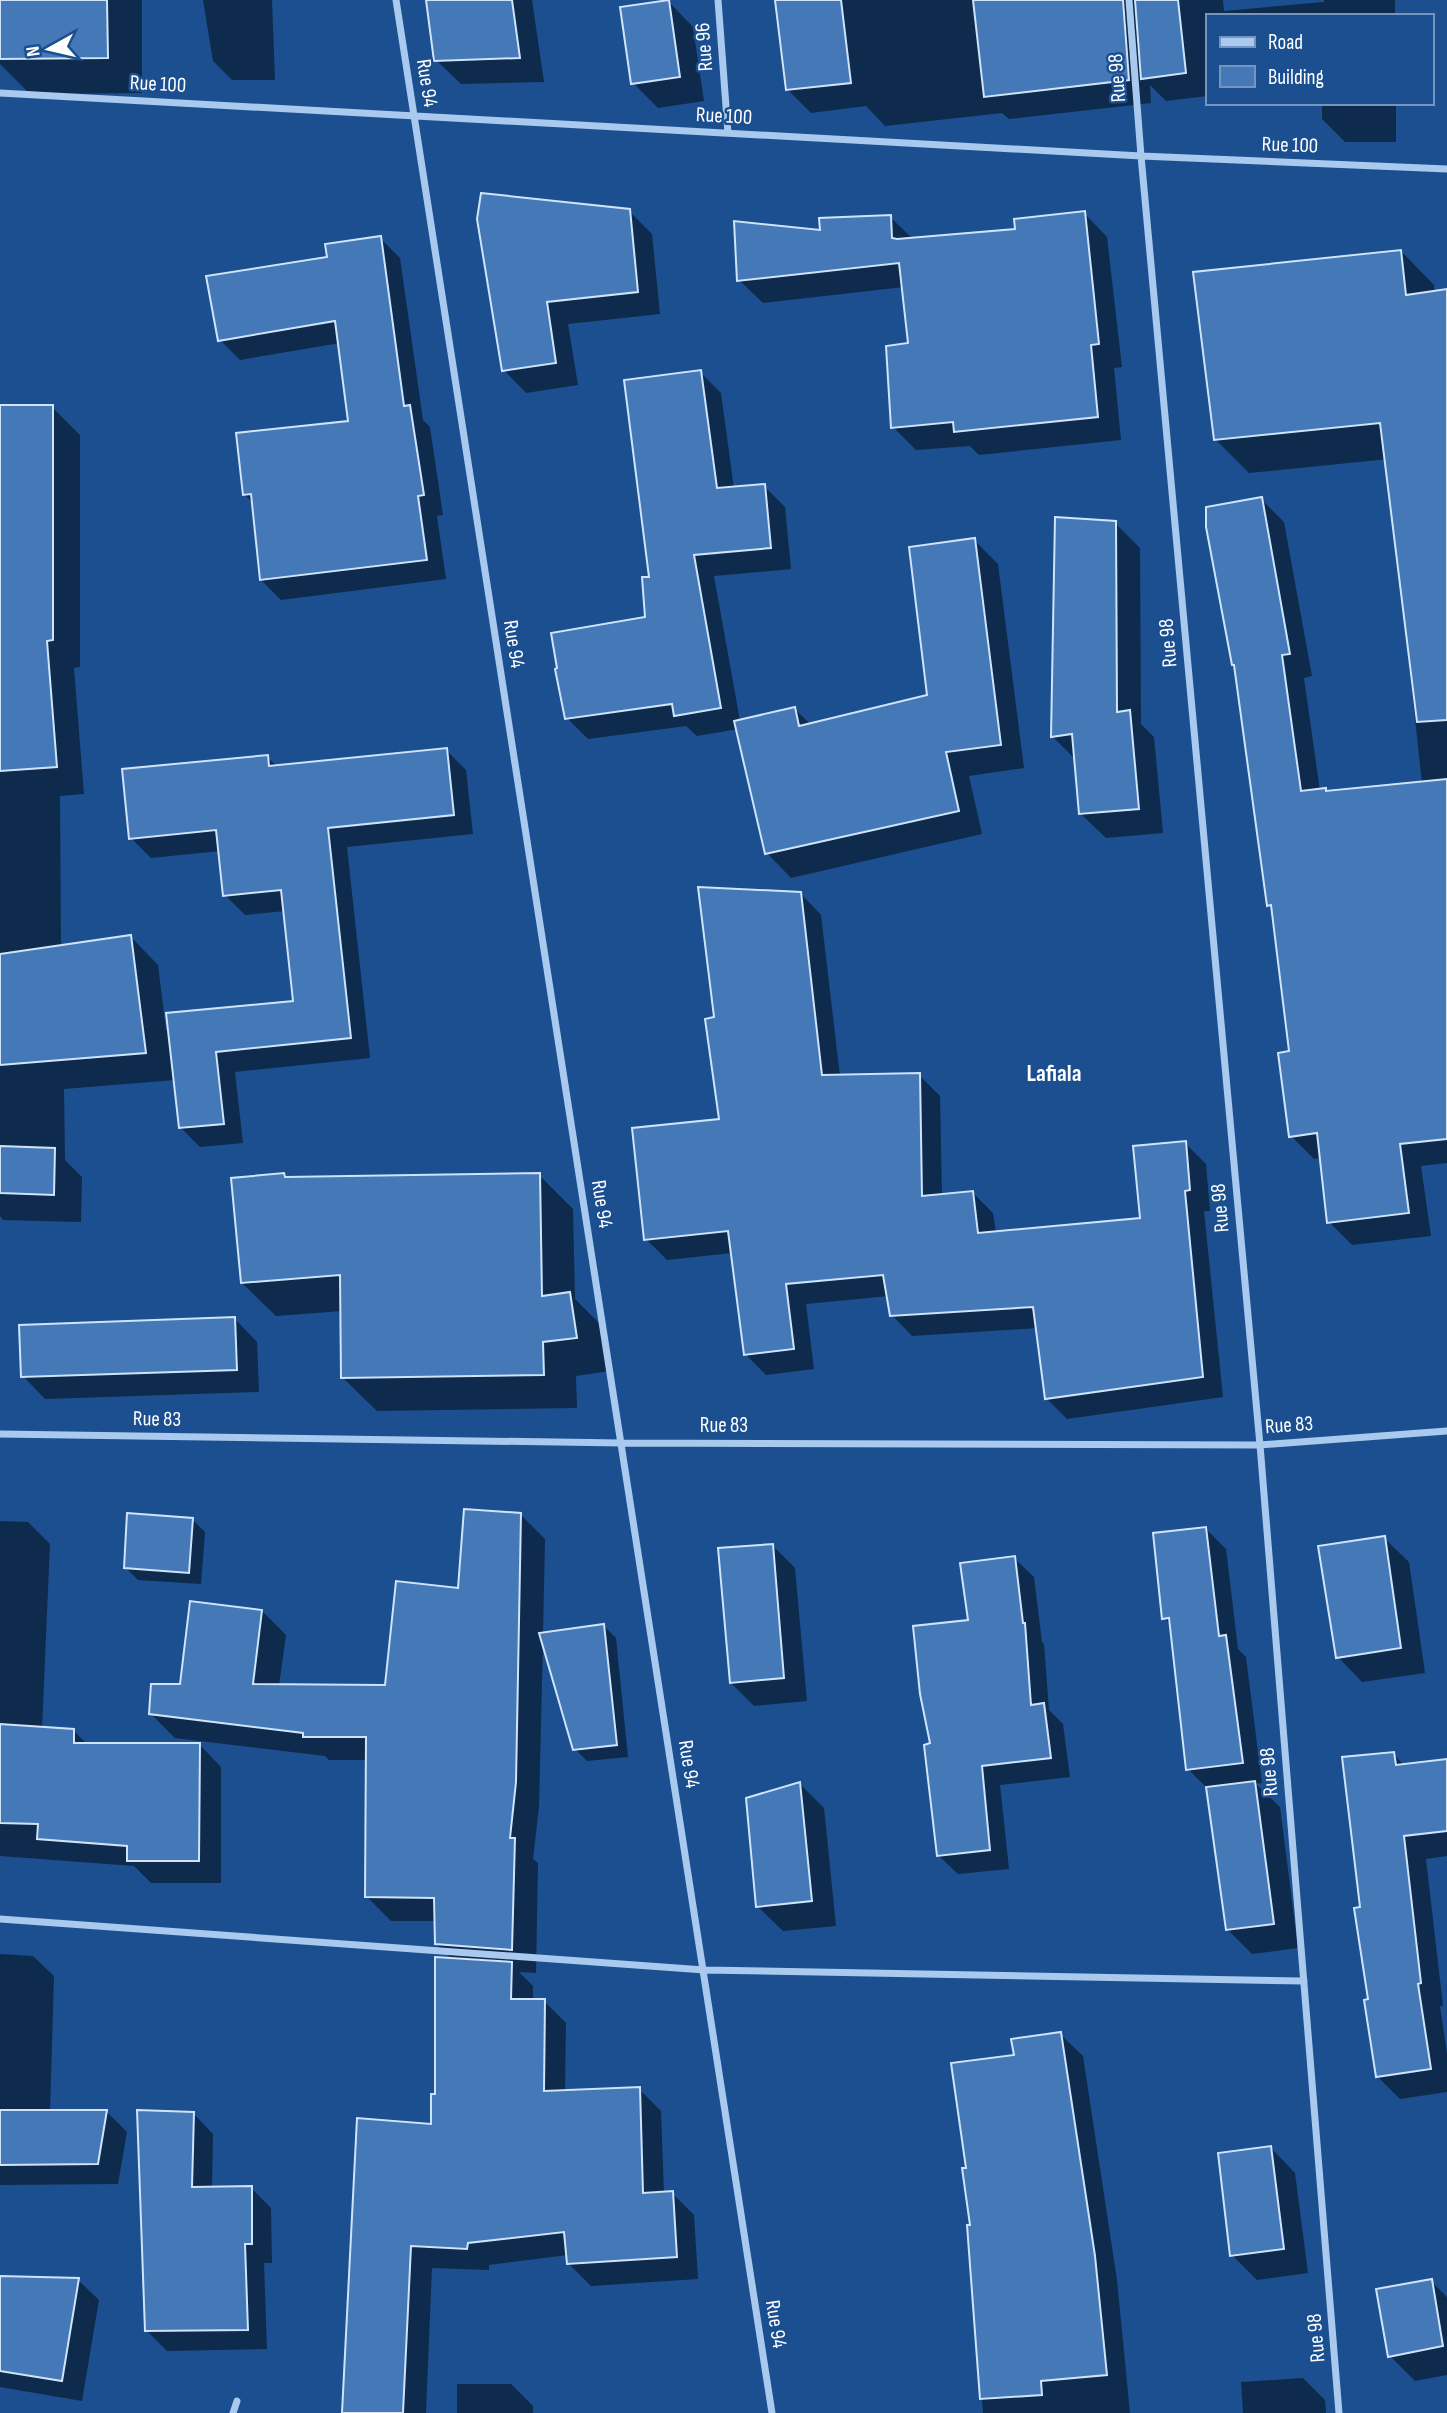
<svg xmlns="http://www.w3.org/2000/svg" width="1447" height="2413" font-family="'Sofia Sans Condensed',sans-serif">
<rect width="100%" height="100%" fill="#1b4f8f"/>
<path fill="#0007" d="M0,0H142V93L30,94L0,64Z
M203,0H272L275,80H232L213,61Z
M428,0H532L544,82L461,84L436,60Z
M777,0H1223L1224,11L1324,2V0H1398H1395V16H1207V96L1166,101L1150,85L1151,103L1009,119L1002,113L885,126L866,106L811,113L788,90Z
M669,2L693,27L704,101L658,108L633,83Z
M1322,103H1396V142H1345L1322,119Z
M629,211L652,234L660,314L568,324L578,385L526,393L504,370L479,219Z
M1084,213L1107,237L1122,367L1114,368L1121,440L979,455L970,446L916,450L893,427L910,345L904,287L763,303L739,280L822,232L890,217L913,239L1017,230Z
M380,238L400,258L423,420L430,427L443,515L437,516L446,579L281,600L261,580L254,504L244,494L350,423L340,343L240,360L220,340L329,258Z
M1401,251L1434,285L1447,406V453L1249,473L1215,439Z
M700,372L721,393L734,489L764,486L785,507L791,569L714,576L740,721L795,709L811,725L929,696L974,540L998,564L1024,768L969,776L982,834L791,878L767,853L738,729L697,736L686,726L588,739L567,718L647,618L651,579Z
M0,407H52L80,435V667L74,668L84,794L60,796L61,947L131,937L158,965L166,1030L295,1002L285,911L245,915L225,895L220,851L151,858L131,838L267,757L278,767L446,750L466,770L473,834L347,847L370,1058L235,1072L243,1143L200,1147L180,1127L175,1080L64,1089L65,1160L82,1177L81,1222L3,1220L0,1216Z
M1261,499L1284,522L1312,676L1304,678L1320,791L1328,793L1422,783L1408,654H1411L1447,546V1163L1421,1166L1431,1236L1352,1245L1329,1222L1322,1158L1314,1159L1291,1136V1053L1273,910L1268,905Z
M1115,523L1140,548L1141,724L1154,737L1163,833L1106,838L1081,814L1076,760L1053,737Z
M801,894L821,915L840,1076L919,1075L940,1096L942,1196L973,1193L993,1213L996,1233L1142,1219L1185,1143L1206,1164L1210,1211H1204L1223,1397L1067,1419L1046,1398L1038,1328L912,1336L892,1315L889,1296L806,1304L814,1369L766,1375L745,1354L732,1253L667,1260L646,1239L721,1120L716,1019Z
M284,1175L288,1179L539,1175L573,1209L575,1299L603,1327L609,1371L576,1376L577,1408L377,1411L343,1378L342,1311L276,1316L242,1283Z
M235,1319L257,1342L259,1392L45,1399L23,1376Z
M521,1515L545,1539L543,1634L604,1626L616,1638L628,1757L587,1761L575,1749L543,1642L539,1807L533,1859L538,1863L536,1973L519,1972L533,1986V2001H544L566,2023L565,2092L639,2089L661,2111L664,2194L672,2193L694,2215L698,2279L591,2286L569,2264L568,2255L489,2265V2270L432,2268L426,2413H343L433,2126L453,1960L436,1944V1921H391L367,1897L368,1760H329L325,1756L175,1738L151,1714L262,1611L286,1635L279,1686L387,1687L459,1590Z
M192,1519L205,1532L201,1584L138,1580L125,1567Z
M0,1521L28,1522L50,1544L42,1729L74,1731L87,1744H199L221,1767V1883H151L134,1866L0,1856Z
M1206,1529L1226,1549L1238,1649L1246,1657L1262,1783L1256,1784L1280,1807L1298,1948L1252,1954L1227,1929L1208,1789L1188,1769L1172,1626L1164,1618Z
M1384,1538L1409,1562L1425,1673L1362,1682L1338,1657Z
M772,1545L795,1568L807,1701L754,1706L731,1683Z
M1014,1558L1034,1577L1042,1642L1044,1644L1049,1710L1063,1724L1070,1777L1000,1785L1009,1869L958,1874L938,1855L932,1745L970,1621Z
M1393,1754L1405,1766L1447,1761V1856L1426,1859L1443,2006H1440L1447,2054V2092L1400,2099L1377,2076L1362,1909Z
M800,1784L824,1808L836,1926L783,1931L758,1907Z
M0,1954L33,1956L54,1976L50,2112H107L127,2132L118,2184L0,2185Z
M1060,2034L1083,2056L1117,2280L1130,2413H983L968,2227L972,2226L968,2169L1016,2056Z
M193,2113L213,2134L212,2188H251L271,2208L272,2263H264L267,2349L167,2351L146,2330Z
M1271,2148L1295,2173L1308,2273L1257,2280L1232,2255Z
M0,2277L78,2280L99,2300L82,2401L0,2387Z
M1431,2281L1447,2297V2375L1415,2381L1390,2356Z
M1303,2378L1325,2400L1326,2413H1243L1241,2382Z
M457,2384H511L533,2406V2413H457Z"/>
<path fill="#4478b7" stroke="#cfe3fa" stroke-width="2" d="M0,0H107L108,58L0,59Z
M426,0H512L520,58L434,61Z
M669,0L680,77L631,84L620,7Z
M775,0H841L851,83L786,90Z
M973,0H1123L1129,80L984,97Z
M1135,0H1178L1186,73L1141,79Z
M481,193L630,209L638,292L547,302L556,363L502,371L477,219Z
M1085,211L1099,344L1091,345L1098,417L954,432L953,422L891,428L886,346L908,343L899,263L737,281L734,221L820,230L819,218L891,215L892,238L897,239L1015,229L1014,219Z
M381,236L404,406L410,405L424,495L418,496L427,560L260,580L251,494L243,495L236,433L348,421L335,321L218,341L206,276L327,257L325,244Z
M1401,250L1406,295L1447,289V720L1417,722L1380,423L1214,440L1193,272Z
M701,370L717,488L765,484L771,548L694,555L721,708L674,716L672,704L565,719L555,669L557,668L551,633L645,617L642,577H649L624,380Z
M0,405H53V640L47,641L57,767L0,771Z
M1262,497L1290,654L1282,655L1301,791L1326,788V791L1447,779V1139L1400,1144L1409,1213L1327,1223L1317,1133L1289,1137L1278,1053L1289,1051L1271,905L1267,906L1234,665H1232L1206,527V507Z
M1055,517L1116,521L1117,712L1130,710L1139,809L1079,814L1072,734L1051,737Z
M975,538L1001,745L946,752L959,811L765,854L734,721L795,707L799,726L927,695L909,547Z
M447,748L454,815L328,828L351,1038L216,1052L224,1124L179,1128L166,1013L293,1001L281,890L223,896L216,830L129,839L122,769L268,755L269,766Z
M698,887L801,892L822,1075L920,1073L922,1196L973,1191L978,1233L1140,1218L1133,1146L1186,1141L1190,1190L1185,1191L1203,1377L1045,1399L1033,1307L890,1316L883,1275L786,1284L794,1349L744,1355L728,1231L644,1240L632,1128L719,1119L705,1019L714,1017Z
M131,935L146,1053L0,1065V954Z
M0,1146L55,1148L54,1195L0,1193Z
M284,1173L285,1177L540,1173L542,1296L570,1292L577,1338L543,1342L544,1375L341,1378L340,1275L241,1283L231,1178Z
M235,1317L237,1370L21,1377L19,1325Z
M464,1509L521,1513L516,1782L510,1838H515L512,1950L435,1944L434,1898L365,1897L366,1737H303V1733L149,1714L151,1684H180L190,1601L262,1610L253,1684L385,1685L396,1581L458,1588Z
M127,1513L193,1518L189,1573L124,1568Z
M1206,1527L1219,1636L1226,1635L1243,1763L1186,1770L1169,1618L1162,1619L1153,1533Z
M1385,1536L1401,1648L1336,1658L1318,1546Z
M773,1544L784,1678L730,1683L718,1548Z
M1015,1556L1023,1623H1025L1031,1705L1044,1703L1051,1758L982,1766L990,1850L937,1856L924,1745L930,1743L920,1694L913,1626L968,1620L960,1563Z
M604,1624L617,1745L573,1750L539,1633Z
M0,1724L74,1729V1743H200L199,1861H127V1846L37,1839L38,1824L0,1823Z
M1394,1752L1396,1765L1447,1759V1831L1404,1836L1421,1983L1418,1984L1431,2069L1376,2077L1364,2000L1368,1999L1354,1908L1360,1907L1342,1757Z
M1255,1781L1274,1924L1226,1930L1206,1787Z
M800,1782L812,1901L756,1907L746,1798Z
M435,1957L512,1962L511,1999H545L544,2091L640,2087L643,2193L673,2191L677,2257L567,2264L564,2232L468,2243L467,2249L411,2246L403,2413H342L357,2118L431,2124V2094H435Z
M1061,2032L1095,2256L1107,2375L1041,2381L1042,2395L980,2399L967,2225H970L962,2168H966L951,2063L1014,2055L1011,2039Z
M0,2110H107L98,2164L0,2165Z
M137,2110L194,2112L192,2187L252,2186V2244H245L248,2330L145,2331Z
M1271,2146L1284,2249L1230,2256L1218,2153Z
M0,2276L79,2278L62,2381L0,2371Z
M1432,2279L1443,2346L1388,2357L1376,2289Z"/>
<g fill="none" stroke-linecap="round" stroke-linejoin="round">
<path stroke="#a9c9ee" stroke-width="7" d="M396,0L772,2413
M718,0L728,133
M1129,0L1141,156L1260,1445L1339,2413
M0,93L1141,156L1447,169
M0,1434L621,1443L1260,1445L1447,1431
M0,1919L704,1970L1304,1981
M233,2413L237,2401"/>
</g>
<g text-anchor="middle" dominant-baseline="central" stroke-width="5" stroke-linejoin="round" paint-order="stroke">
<g font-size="21" fill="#fff" stroke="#1b4f8f">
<text transform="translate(704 47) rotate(-94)">Rue 96</text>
<text transform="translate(1117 78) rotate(-94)">Rue 98</text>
<text transform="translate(427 83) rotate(81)">Rue 94</text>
<text transform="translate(158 84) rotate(3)">Rue 100</text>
<text transform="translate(724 116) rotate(3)">Rue 100</text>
<text transform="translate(1290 145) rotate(2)">Rue 100</text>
<text transform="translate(1168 643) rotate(-95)">Rue 98</text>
<text transform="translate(514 644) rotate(81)">Rue 94</text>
<text transform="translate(602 1204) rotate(81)">Rue 94</text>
<text transform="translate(1220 1208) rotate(-95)">Rue 98</text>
<text transform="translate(157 1419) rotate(1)">Rue 83</text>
<text x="724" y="1425">Rue 83</text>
<text transform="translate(1289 1425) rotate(-4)">Rue 83</text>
<text transform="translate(689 1764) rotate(81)">Rue 94</text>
<text transform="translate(1269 1772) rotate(-95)">Rue 98</text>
<text transform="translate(776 2324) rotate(81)">Rue 94</text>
<text transform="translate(1316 2338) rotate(-95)">Rue 98</text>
</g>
<g font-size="24" font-weight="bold" fill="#fff" stroke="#1b4f8f">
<text x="1054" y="1073">Lafiala</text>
</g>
</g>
<rect x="1206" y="14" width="228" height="91" fill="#1b4f8f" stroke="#7695bc" stroke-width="2"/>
<rect x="1220" y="37" width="35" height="10" fill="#a9c9ee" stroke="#7695bc" stroke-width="2"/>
<text x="1268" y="49" font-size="21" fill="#ffffff">Road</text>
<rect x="1220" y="66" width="35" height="21" fill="#4478b7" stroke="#7695bc" stroke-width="2"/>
<text x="1268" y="84" font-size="21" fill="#ffffff">Building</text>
<g transform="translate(49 49) rotate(262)" stroke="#1b4f8f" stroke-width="5" paint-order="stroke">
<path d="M0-5L12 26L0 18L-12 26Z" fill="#ffffff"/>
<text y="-10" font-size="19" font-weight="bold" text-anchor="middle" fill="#ffffff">N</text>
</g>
</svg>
